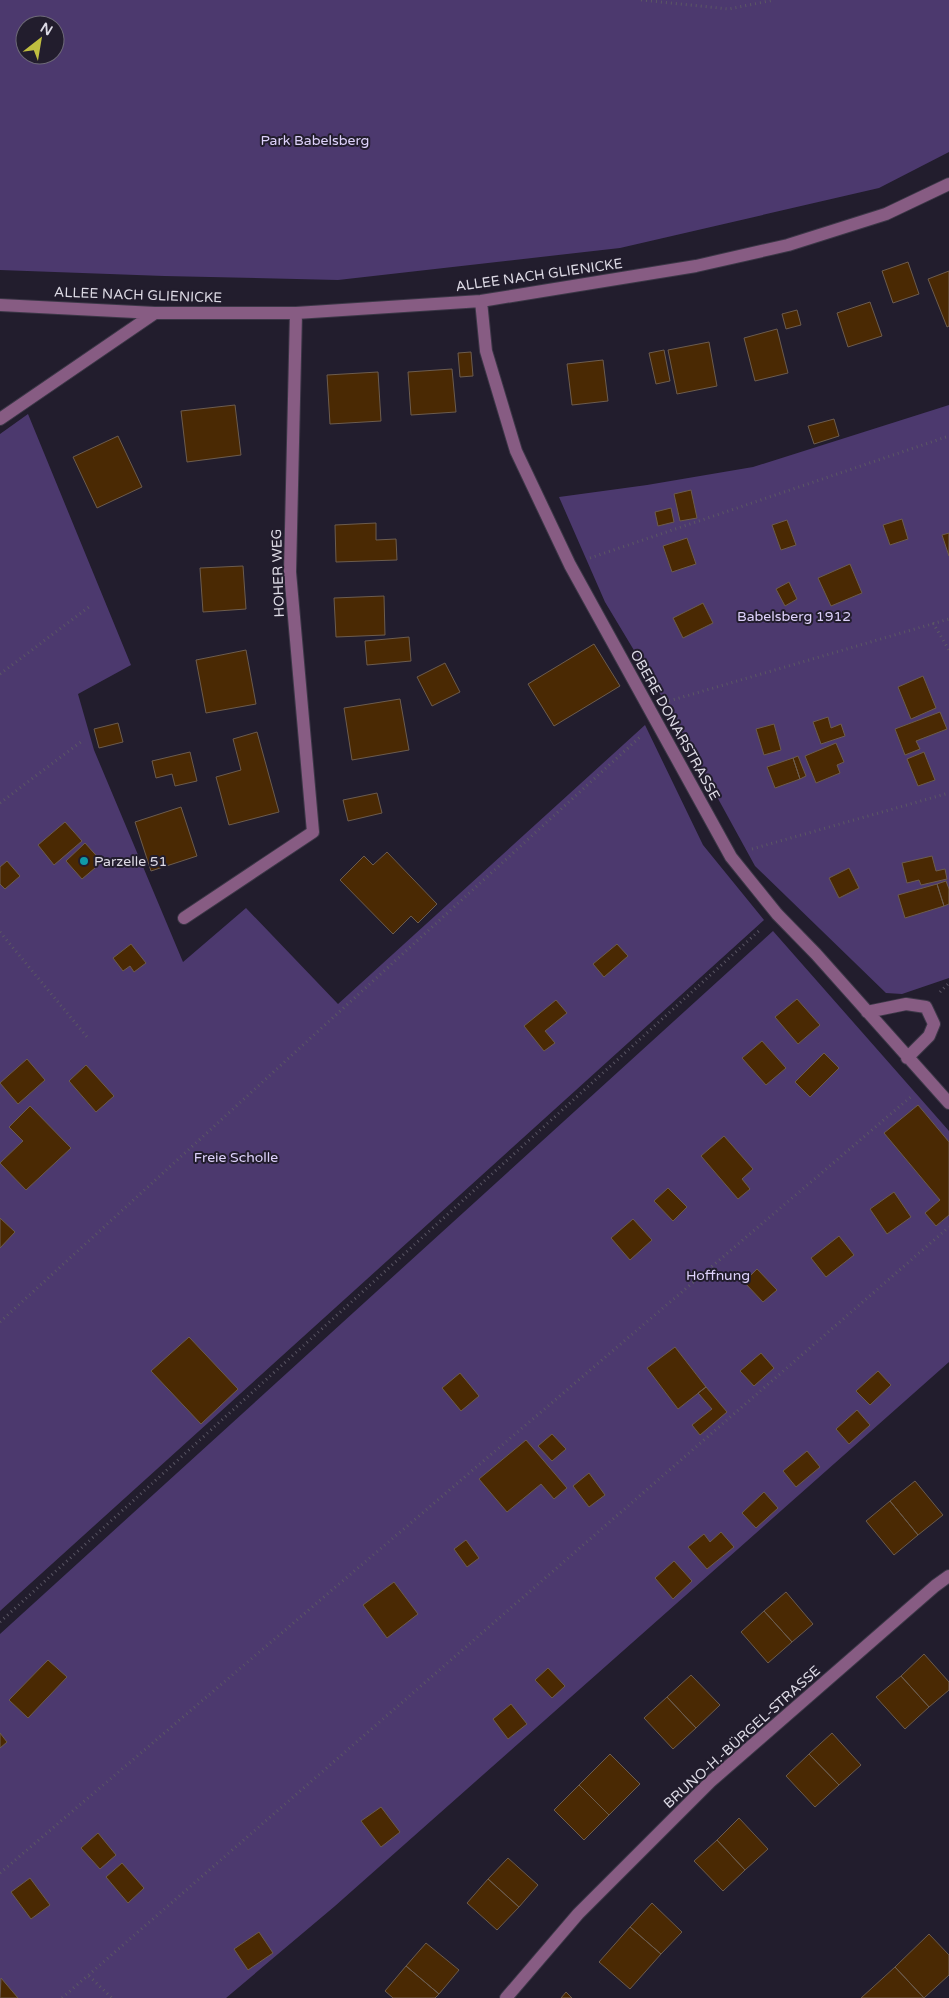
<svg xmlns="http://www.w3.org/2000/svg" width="949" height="1998" font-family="'Varela Round',sans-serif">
<rect width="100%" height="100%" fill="#221d2d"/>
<path fill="#4c396e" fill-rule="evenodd" d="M0,0H949V152L879,188L620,248L338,280L164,276L0,270ZM25,25H55V55H25Z
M949,405V978L902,994L886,993L755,866L665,702L605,602L559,497L647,485L753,467Z
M28,414L131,665L78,694L94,750L183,962L246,908L338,1004L645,725L703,845L764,920L0,1611V434Z
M773,931L949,1131V1362L335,1906L226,1998H0V1634Z"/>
<path fill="#4a2903" stroke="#6c5c4e" d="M908,262L919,294L893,303L882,271Z
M949,271V326L947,327L928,279Z
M870,302L882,336L848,347L837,313Z
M797,310L801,325L786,329L782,314Z
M777,329L788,373L755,381L744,338Z
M709,342L717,386L677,394L668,350Z
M664,350L670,381L656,384L649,353Z
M471,352L473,376L460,377L458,353Z
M603,360L608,401L572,405L567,364Z
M452,369L456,412L411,415L408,372Z
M378,372L381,421L330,424L327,375Z
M235,405L241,455L187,462L181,411Z
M834,419L839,436L814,444L808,426Z
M118,436L142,487L97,508L73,457Z
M691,490L697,518L680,521L674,494Z
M671,508L674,522L658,526L655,512Z
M902,519L908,539L890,545L883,525Z
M787,520L796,545L781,550L772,525Z
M376,523V540L396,539L397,560L336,562L335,525Z
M949,533V556L942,535Z
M687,538L696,564L672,572L663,546Z
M850,564L862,593L831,606L818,578Z
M243,566L246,609L203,612L200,568Z
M789,582L797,599L785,606L776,589Z
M384,596L385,635L336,637L334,598Z
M703,603L713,623L683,638L673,618Z
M409,637L411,661L367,665L365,641Z
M594,644L620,686L554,726L528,684Z
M246,650L256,704L206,713L196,660Z
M445,663L460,692L432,706L417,677Z
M923,676L936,708L911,719L898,687Z
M400,699L409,750L352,760L344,708Z
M940,712L947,729L916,741L920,749L905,755L895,729Z
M828,717L831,728L841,724L845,736L821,744L813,722Z
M118,723L123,742L99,748L94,729Z
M774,724L781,750L764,755L756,729Z
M257,732L279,812L229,825L216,777L241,770L233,739Z
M836,743L844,762L837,765L840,773L816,783L805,756Z
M190,752L197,781L175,786L172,774L156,778L152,761Z
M924,752L935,780L918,786L907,759Z
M798,756L806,776L800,779L793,758Z
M793,758L800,779L775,788L767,767Z
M377,793L382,813L348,821L343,800Z
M181,807L197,856L151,871L135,822Z
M65,822L82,841L54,865L38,845Z
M85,843L102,862L82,879L66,861Z
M387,852L437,904L418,923L411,916L393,934L340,880L364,856L373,865Z
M932,856L936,871L945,869L947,879L921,885L919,880L907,883L902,863Z
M7,861L20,876L5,889L0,884V867Z
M849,868L859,888L839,898L829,878Z
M946,881L949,889V904L944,906L937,884Z
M937,884L944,906L905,918L898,895Z
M131,944L146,963L134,972L130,966L123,971L113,958Z
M617,944L628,956L604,977L593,964Z
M797,999L820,1025L798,1044L775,1017Z
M556,1000L567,1013L545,1031L555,1043L544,1051L524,1026Z
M762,1041L786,1068L766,1085L742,1058Z
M824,1053L839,1068L810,1097L795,1082Z
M27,1059L45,1080L18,1104L0,1083Z
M86,1065L114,1096L96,1112L69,1081Z
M918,1105L949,1142V1215L936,1226L925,1213L940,1200L884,1133Z
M30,1106L71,1148L26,1190L0,1163L23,1141L9,1127Z
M724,1136L753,1169L742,1179L750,1189L738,1199L701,1156Z
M668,1188L687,1207L673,1221L654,1201Z
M894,1192L911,1217L887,1234L870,1209Z
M0,1218L15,1232L0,1248Z
M633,1219L652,1240L630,1260L611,1238Z
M839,1236L854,1255L826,1277L811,1258Z
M757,1269L777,1290L763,1302L744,1282Z
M189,1337L238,1389L201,1424L151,1371Z
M675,1347L706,1387L678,1409L647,1368Z
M761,1353L774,1368L754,1386L740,1371Z
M878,1371L891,1385L870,1405L856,1391Z
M460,1373L479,1396L461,1411L442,1388Z
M706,1387L727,1412L700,1435L692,1425L712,1409L698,1393Z
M857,1410L870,1425L849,1444L836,1429Z
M552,1434L566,1449L552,1461L538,1446Z
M526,1440L567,1488L554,1499L541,1484L507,1512L479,1479Z
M807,1451L820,1467L796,1487L783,1471Z
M589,1473L605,1495L589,1507L573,1486Z
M915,1481L943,1515L918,1535L890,1501Z
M764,1492L778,1508L756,1528L742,1513Z
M890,1501L918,1535L894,1555L866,1521Z
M721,1532L734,1547L707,1569L688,1547L704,1534L710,1542Z
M466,1540L479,1558L467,1567L454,1549Z
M674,1561L692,1581L673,1599L655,1578Z
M394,1582L418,1614L387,1638L363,1605Z
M786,1592L813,1624L792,1642L764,1611Z
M764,1611L792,1642L768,1663L741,1632Z
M924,1654L949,1682V1690L929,1707L901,1676Z
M48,1660L67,1677L28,1718L9,1700Z
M548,1668L565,1686L552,1698L535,1680Z
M691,1675L720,1705L696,1728L667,1697Z
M901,1676L929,1707L905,1729L876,1697Z
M667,1697L696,1728L673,1749L644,1718Z
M511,1704L527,1724L508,1739L493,1719Z
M0,1733L7,1742L0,1748Z
M832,1733L861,1765L839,1785L809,1754Z
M610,1754L640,1784L609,1815L579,1785Z
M809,1754L839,1785L815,1807L786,1776Z
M579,1785L609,1815L584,1840L554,1810Z
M381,1807L400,1832L381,1847L361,1821Z
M739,1818L768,1849L745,1870L717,1840Z
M98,1833L116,1855L100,1869L81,1848Z
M717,1840L745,1870L723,1891L694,1861Z
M508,1858L538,1885L519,1907L488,1879Z
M122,1863L144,1888L128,1903L106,1877Z
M30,1878L50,1905L31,1919L11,1892Z
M488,1879L519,1907L497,1930L467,1903Z
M652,1903L682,1932L661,1954L630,1927Z
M630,1927L661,1954L630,1989L599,1962Z
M259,1932L273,1953L248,1970L234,1949Z
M929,1934L949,1955V1975L924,1998L895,1967Z
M426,1943L459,1970L439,1994L406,1966Z
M406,1966L439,1994L435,1998H393L385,1991Z
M895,1967L924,1998H861Z
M1,1978L18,1998H0Z
M566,1992L572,1998H561Z"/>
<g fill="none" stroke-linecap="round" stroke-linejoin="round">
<defs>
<path id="minor" d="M481,301L486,351L516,451L570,565L731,857L777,914L816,954L949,1103
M0,305L155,313H296L481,301L696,266L788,245L886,214L949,184
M0,419L155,313
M184,918L313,832L290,572L296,313
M867,1012L906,1004L926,1007L934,1024L929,1036L907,1058
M506,1998L578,1914L710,1782L935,1586L949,1576"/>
</defs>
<use href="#minor" stroke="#3c3747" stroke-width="14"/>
<path stroke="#5b5765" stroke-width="3" stroke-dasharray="1 4" stroke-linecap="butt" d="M641,0L729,9L774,0
M590,558L949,436
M933,623L949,650
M0,674L89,607
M669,701L949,619
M0,803L82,741
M752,849L949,793
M0,932L87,1037
M940,992L949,983
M0,1322L640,737
M0,1622L761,929
M0,1873L913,1095
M89,1976L112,1998
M62,1998L949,1227"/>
<use href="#minor" stroke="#875c83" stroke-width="12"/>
</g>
<circle fill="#0f9aa8" stroke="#221d2d" stroke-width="2" cx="84" cy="861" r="5"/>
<g text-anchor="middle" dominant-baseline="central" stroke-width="4" stroke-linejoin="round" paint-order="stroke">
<g font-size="14" fill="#ded2fb" stroke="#221d2d">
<text x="315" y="140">Park Babelsberg</text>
<text x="794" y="616">Babelsberg 1912</text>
<text x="236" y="1157">Freie Scholle</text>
<text x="718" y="1275">Hoffnung</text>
</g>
<g font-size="14" fill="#dddae5" stroke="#221d2d">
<text transform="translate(539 275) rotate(-8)">ALLEE NACH GLIENICKE</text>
<text transform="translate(138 295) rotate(2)">ALLEE NACH GLIENICKE</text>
<text transform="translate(278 573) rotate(-92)">HOHER WEG</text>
<text transform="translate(675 725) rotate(61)">OBERE DONARSTRASSE</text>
<text transform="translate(742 1737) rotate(-42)">BRUNO-H.-BÜRGEL-STRASSE</text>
</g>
<g font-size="14" fill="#dddae5" stroke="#221d2d" text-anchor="start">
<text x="94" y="861">Parzelle 51</text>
</g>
</g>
<g transform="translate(40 40) rotate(31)"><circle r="24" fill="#221d2d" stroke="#6d6977"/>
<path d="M0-4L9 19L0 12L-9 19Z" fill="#c0be40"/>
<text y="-8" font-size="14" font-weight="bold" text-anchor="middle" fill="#dddae5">N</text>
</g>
</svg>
